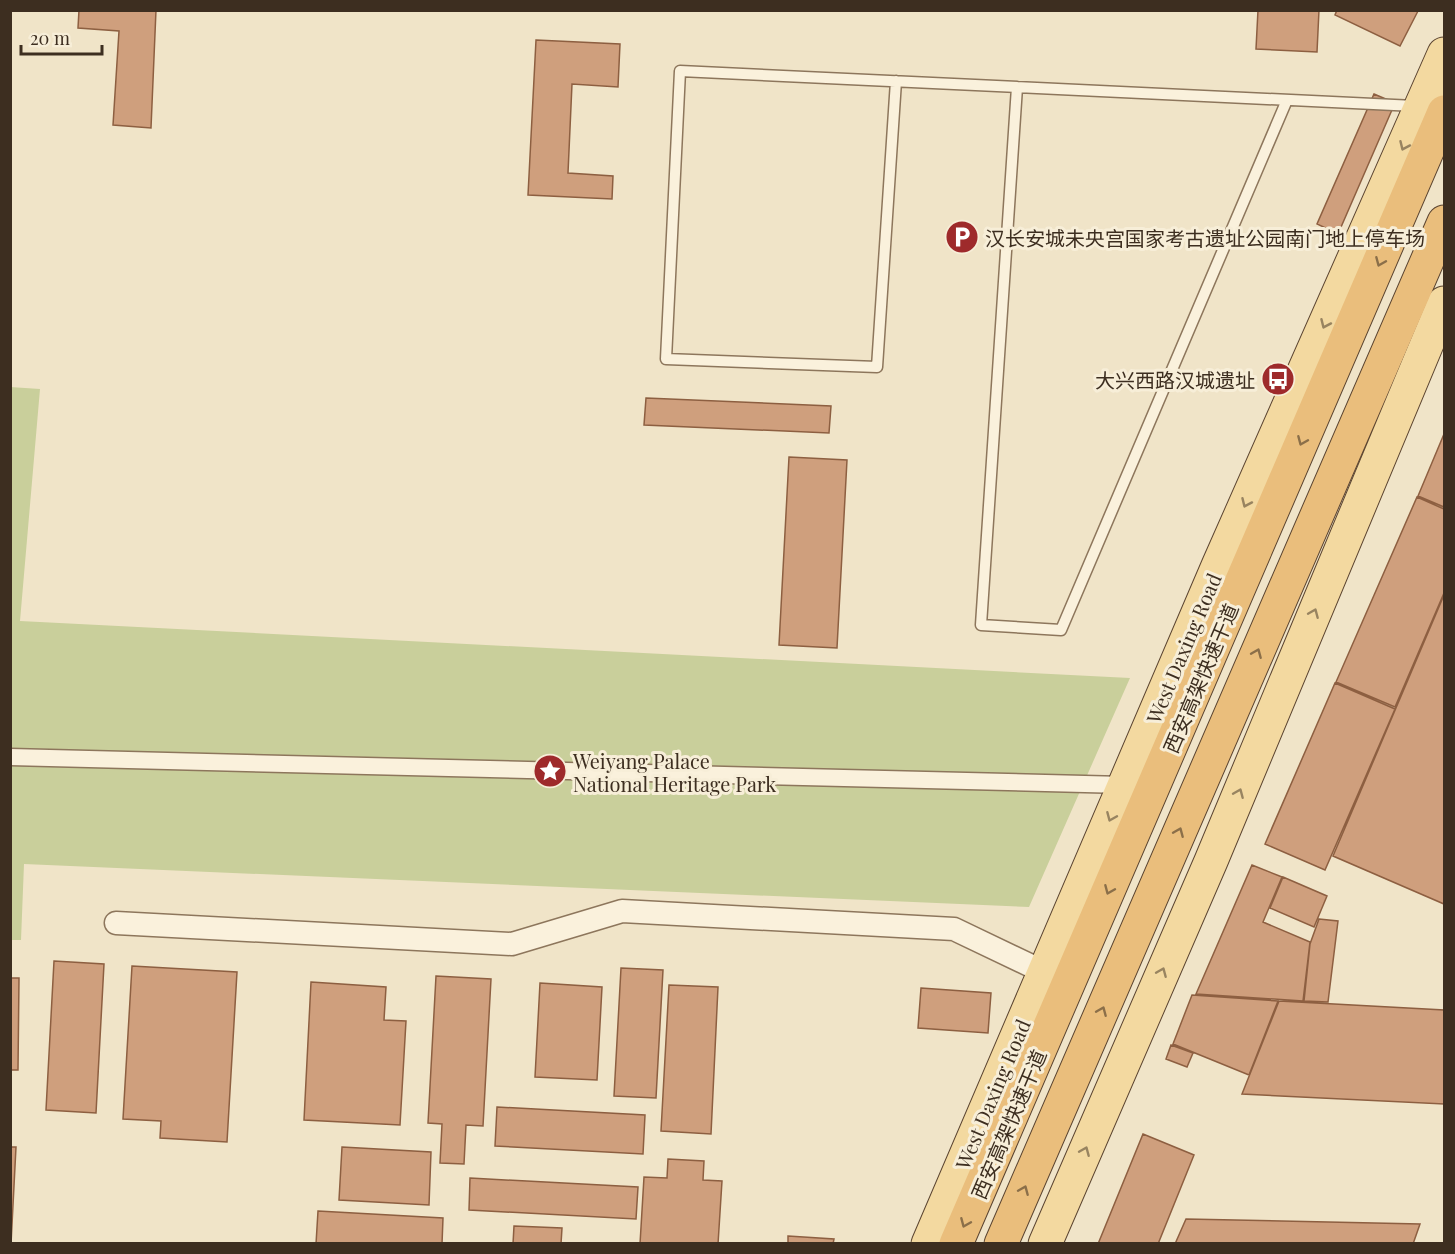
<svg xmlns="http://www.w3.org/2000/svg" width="1455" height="1254" font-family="'Playfair Display','Noto Sans SC',serif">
<rect width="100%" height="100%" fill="#f0e4c8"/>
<path fill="#c9cf9b" d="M10,387L40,389L20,621L1130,678L1029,907L24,864L21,940H11Z"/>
<path fill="#cf9f7d" stroke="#8d5f41" stroke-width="1.5" d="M79,10H156L151,128L113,125L119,31L78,28Z
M1258,10H1319L1317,52L1256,49Z
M1337,10H1417L1418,11L1400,46L1335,15Z
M536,40L620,44L618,87L572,84L568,173L613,176L612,199L528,195Z
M1374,94L1395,103L1338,234L1317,224Z
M646,398L831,406L829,433L644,425Z
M1444,434V507L1418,496Z
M789,457L847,460L837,648L779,645Z
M1417,497L1444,509V593L1395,707L1336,682Z
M1444,595V904L1333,856Z
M1335,683L1395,709L1325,870L1265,844Z
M1252,865L1282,877L1263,922L1310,942L1303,1001L1196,994Z
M1283,877L1327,896L1314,927L1270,908Z
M1319,919L1338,921L1328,1002L1304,1001L1310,944Z
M54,961L104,964L96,1113L46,1110Z
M132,966L237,972L227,1142L160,1138L161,1121L123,1119Z
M621,968L663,970L656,1098L614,1096Z
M436,976L491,979L483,1126L466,1125L464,1164L440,1163L442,1124L428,1123Z
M10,978H19L18,1070H10Z
M311,982L386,987L384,1020L406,1021L400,1125L304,1120Z
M540,983L602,987L597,1080L535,1077Z
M669,985L718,987L711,1134L661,1131Z
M921,988L991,993L988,1033L918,1028Z
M1192,995L1278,1001L1249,1075L1173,1044Z
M1279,1001L1444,1010V1104L1242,1094Z
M1171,1045L1193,1053L1187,1067L1166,1059Z
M497,1107L645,1115L643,1154L495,1146Z
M1143,1134L1194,1155L1158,1244H1098Z
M10,1147H16L11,1244H10Z
M342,1147L431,1152L429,1205L339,1200Z
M668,1159L704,1161L703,1180L722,1181L718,1244H640L644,1177L667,1178Z
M470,1178L638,1187L636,1219L469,1210Z
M318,1211L443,1218L442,1244H316Z
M1186,1219L1420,1224L1413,1244H1175Z
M514,1226L562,1228L561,1244H513Z
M788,1236L834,1239L833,1244H788Z"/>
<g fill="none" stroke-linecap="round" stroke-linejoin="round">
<defs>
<path id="service" d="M896,81L877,367L666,359L680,71L1415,106
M1017,87L981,625L1061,630L1287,100"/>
<path id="pedestrian" d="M10,757L1124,785"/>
<path id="minor" d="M116,923L512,944L622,911L954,929L1044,972"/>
<path id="primary" d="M928,1244L1218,566L1444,54
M1045,1244L1211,861L1444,303"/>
<path id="trunk" d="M956,1244L1444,112
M1001,1244L1444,222"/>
</defs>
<use href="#service" stroke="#8d765c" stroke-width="13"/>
<use href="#pedestrian" stroke="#8d765c" stroke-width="19"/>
<use href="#minor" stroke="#8d765c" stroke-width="25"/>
<use href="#primary" stroke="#5b4430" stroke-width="35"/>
<use href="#trunk" stroke="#5b4430" stroke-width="35"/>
<use href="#service" stroke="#faf1dc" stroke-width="10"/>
<use href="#pedestrian" stroke="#faf1dc" stroke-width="16"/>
<use href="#minor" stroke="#faf1dc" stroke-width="22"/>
<use href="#primary" stroke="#f3d9a0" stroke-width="33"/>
<use href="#trunk" stroke="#eabe7c" stroke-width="33"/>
</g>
<defs><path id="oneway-chevron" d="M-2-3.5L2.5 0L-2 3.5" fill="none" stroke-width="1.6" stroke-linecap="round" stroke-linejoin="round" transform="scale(1.5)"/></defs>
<g stroke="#988460">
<use href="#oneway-chevron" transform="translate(1404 146) rotate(114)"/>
<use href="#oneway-chevron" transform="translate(1325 324) rotate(114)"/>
<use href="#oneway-chevron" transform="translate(1246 503) rotate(114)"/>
<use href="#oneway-chevron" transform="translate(1314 613) rotate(-67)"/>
<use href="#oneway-chevron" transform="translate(1239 793) rotate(-67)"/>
<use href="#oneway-chevron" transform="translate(1111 817) rotate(113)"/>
<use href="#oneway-chevron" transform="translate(1162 972) rotate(-67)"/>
<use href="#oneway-chevron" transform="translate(1085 1151) rotate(-67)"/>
</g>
<g stroke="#8b6f49">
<use href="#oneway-chevron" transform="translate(1380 262) rotate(113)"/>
<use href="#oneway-chevron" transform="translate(1302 441) rotate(113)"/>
<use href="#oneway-chevron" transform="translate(1257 653) rotate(-67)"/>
<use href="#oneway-chevron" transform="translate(1179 832) rotate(-67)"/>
<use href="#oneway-chevron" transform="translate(1109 890) rotate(113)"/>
<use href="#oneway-chevron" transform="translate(1102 1011) rotate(-67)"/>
<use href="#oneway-chevron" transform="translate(1024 1190) rotate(-67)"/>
<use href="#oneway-chevron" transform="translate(965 1223) rotate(113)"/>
</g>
<defs>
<symbol id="parking-disc" viewBox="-11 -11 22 22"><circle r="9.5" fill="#9e2a2b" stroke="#f7eed8"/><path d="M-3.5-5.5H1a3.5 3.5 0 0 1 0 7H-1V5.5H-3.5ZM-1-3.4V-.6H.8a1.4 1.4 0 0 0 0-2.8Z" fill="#fff"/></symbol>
<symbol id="bus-disc" viewBox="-11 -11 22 22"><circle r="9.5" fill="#9e2a2b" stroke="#f7eed8"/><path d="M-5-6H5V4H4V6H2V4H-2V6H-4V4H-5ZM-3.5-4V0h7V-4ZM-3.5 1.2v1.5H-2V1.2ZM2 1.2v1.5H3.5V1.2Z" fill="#fff"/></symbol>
<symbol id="sight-disc" viewBox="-11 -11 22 22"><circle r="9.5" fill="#9e2a2b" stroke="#f7eed8"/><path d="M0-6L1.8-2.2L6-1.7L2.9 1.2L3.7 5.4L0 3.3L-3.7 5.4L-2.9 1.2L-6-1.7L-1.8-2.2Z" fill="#fff"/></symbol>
</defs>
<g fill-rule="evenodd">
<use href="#parking-disc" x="943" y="218" width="38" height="38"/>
<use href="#bus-disc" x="1259" y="360" width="38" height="38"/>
<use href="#sight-disc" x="531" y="752" width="38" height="38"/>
</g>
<g text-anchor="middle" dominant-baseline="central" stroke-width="6" stroke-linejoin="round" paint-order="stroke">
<g font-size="20" fill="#3d2e20" stroke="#f7eed8" text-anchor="start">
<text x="985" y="237">汉长安城未央宫国家考古遗址公园南门地上停车场</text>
<text x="1255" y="379" text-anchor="end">大兴西路汉城遗址</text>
<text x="573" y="760">Weiyang Palace<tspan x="573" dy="23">National Heritage Park</tspan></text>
</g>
<g font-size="20" fill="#3d2e20" stroke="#f7eed8">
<text transform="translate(1183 648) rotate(-67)">West Daxing Road</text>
<text transform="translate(1200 678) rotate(-67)">西安高架快速干道</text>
<text transform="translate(992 1094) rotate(-67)">West Daxing Road</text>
<text transform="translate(1008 1124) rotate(-67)">西安高架快速干道</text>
</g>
</g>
<rect width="1455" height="1254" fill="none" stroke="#3d2e20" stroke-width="24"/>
<path d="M21 45v9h81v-9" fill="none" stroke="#3d2e20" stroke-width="3"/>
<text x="30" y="45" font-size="18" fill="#3d2e20" stroke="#f7eed8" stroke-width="4.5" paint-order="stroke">20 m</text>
</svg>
